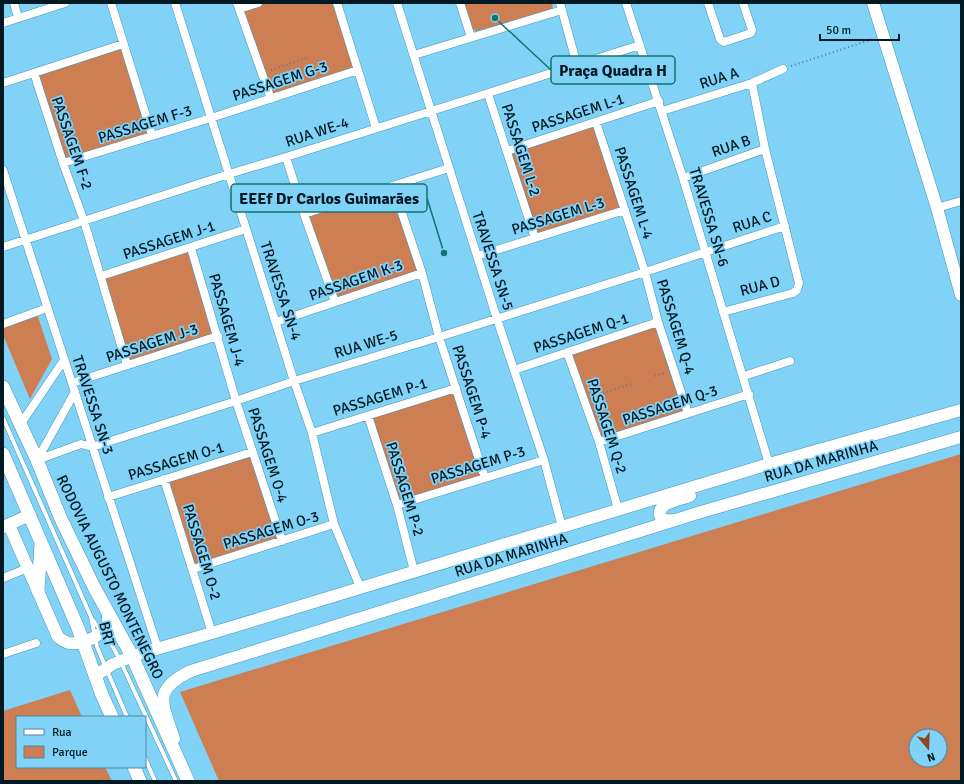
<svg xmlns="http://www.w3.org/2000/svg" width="964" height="784" font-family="Signika,sans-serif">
<rect width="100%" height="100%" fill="#81d2f7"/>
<path fill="#cd7e53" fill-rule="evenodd" d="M258,3H337L358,70L271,99L239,9Z
M460,3H552L553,10L476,31L470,27Z
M123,44L152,135L63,163L34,73Z
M596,122L625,210L535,238L507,151Z
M393,186L422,273L335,302L304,214Z
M191,248L218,336L127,365L101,276Z
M37,314L52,359L30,399L3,335V326Z
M658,322L688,413L599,442L567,352Z
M456,388L485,478L397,505L368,416Z
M252,452L282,541L193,569L164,479Z
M961,454V781H219L180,692ZM916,736H940V760H916Z
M70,690L82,717H17V767H105L112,781H3V711Z"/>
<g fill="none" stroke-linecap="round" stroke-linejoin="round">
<defs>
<path id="lane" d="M3,418L91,617L97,647L127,717
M92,619L110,642L119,658L176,781
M145,758L155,781"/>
<path id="street" d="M14,3L18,18
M111,3L152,135
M175,3L294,381L312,433L334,524L360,587
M237,3L271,99
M337,3L376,128
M397,3L497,319L544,460L562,527
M460,3L471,37
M560,3L577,65
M626,3L683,178L769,464
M708,3L720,39L724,42L751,33L752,30L743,3
M239,9L258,3
M3,23L65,3
M414,55L562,10
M34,73L63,163L84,221L127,365
M3,83L123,44
M488,94L535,238
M662,111L752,83L783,69
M596,122L645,272L658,322L688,413
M507,151L659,101
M286,157L304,214L335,302
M63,163L211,118L358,70
M3,170L158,649
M683,178L765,149
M393,186L422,273L439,337L485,478
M937,208L961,201
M304,214L449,168
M3,247L229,174L286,157L640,45
M191,248L236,401L282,541
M477,256L625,210
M101,276L246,229
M723,312L793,293L797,290L799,283L765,149L752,83
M276,322L422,273
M3,324L47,308
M567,352L599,442L618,509
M514,370L658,322
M744,376L790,361
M72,383L218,336
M368,416L397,505L414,571
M20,425L64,360
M312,433L456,388
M599,442L749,394
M37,460L81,444L92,447L236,401L294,381L439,337L645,272L785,226
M37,460L75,392
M164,479L212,633
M108,497L252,452
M397,505L544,460
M193,569L334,524
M3,578L28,568
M3,654L36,643"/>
<path id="secondary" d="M873,3L937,208L961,295
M674,520C669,520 661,522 660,515C657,503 681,499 690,496
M9,525L58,637C62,640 65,642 69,643C80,645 100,637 106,627C108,623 108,619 108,615
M3,527L30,515
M95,676L113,664L139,654L212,633L769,464L961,410
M174,739C163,704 151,690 191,671L701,512L961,437"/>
<path id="primary" d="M3,387L37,460L61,519L94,587L132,656L188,781
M3,454L78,628L102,695L112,717
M38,591L41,544
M134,767L140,781"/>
</defs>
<use href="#lane" stroke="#4194b6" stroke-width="5"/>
<use href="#street" stroke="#4194b6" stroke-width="9"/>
<use href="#secondary" stroke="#4194b6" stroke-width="13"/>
<use href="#primary" stroke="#4194b6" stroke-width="14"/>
<path stroke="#488099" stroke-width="2" stroke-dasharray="1 3" stroke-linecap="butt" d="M791,66L873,39
M271,70L306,58
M655,376L665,373
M592,397L634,383"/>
<use href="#lane" stroke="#fff" stroke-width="4"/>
<use href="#street" stroke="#fff" stroke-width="8"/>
<use href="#secondary" stroke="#fff" stroke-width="12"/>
<use href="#primary" stroke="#fff" stroke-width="13"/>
</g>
<g text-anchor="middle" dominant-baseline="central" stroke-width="3.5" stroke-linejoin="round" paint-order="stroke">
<g font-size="15" fill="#011923" stroke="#81d2f7">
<text transform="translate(719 78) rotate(-18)">RUA A</text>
<text transform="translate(280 81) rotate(-18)">PASSAGEM G-3</text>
<text transform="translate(578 113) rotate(-18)">PASSAGEM L-1</text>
<text transform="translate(145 124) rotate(-17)">PASSAGEM F-3</text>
<text transform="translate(317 132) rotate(-18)">RUA WE-4</text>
<text transform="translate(72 143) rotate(71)">PASSAGEM F-2</text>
<text transform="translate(731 146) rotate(-19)">RUA B</text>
<text transform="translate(521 150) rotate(72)">PASSAGEM L-2</text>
<text transform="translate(634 193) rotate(72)">PASSAGEM L-4</text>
<text transform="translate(558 216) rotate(-17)">PASSAGEM L-3</text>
<text transform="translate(709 217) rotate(73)">TRAVESSA SN-6</text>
<text transform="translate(752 222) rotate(-18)">RUA C</text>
<text transform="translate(169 240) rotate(-18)">PASSAGEM J-1</text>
<text transform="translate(493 261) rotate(72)">TRAVESSA SN-5</text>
<text transform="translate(356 280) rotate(-19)">PASSAGEM K-3</text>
<text transform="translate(760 286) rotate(-15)">RUA D</text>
<text transform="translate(281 291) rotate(72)">TRAVESSA SN-4</text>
<text transform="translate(227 320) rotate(74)">PASSAGEM J-4</text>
<text transform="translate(676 327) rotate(73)">PASSAGEM Q-4</text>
<text transform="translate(581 333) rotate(-18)">PASSAGEM Q-1</text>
<text transform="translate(152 343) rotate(-18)">PASSAGEM J-3</text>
<text transform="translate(366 344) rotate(-17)">RUA WE-5</text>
<text transform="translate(472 392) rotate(72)">PASSAGEM P-4</text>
<text transform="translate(380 397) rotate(-17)">PASSAGEM P-1</text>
<text transform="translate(93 405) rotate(72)">TRAVESSA SN-3</text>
<text transform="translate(670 405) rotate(-18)">PASSAGEM Q-3</text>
<text transform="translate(607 426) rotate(72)">PASSAGEM Q-2</text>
<text transform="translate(268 455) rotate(72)">PASSAGEM O-4</text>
<text transform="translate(176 461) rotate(-17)">PASSAGEM O-1</text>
<text transform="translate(821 461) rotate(-16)">RUA DA MARINHA</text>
<text transform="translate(478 465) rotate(-17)">PASSAGEM P-3</text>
<text transform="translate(405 489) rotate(73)">PASSAGEM P-2</text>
<text transform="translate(271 530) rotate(-17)">PASSAGEM O-3</text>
<text transform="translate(202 552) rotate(73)">PASSAGEM O-2</text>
<text transform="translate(511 555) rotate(-17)">RUA DA MARINHA</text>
<text transform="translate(110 577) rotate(64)">RODOVIA AUGUSTO MONTENEGRO</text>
<text transform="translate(107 634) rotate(76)">BRT</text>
</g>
</g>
<path fill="none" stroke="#0f766e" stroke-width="1.5" d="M495 18L551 70M444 253L427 198"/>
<g fill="#0f766e" stroke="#81d2f7" stroke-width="1.5">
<circle cx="495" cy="18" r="4"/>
<circle cx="444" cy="253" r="4"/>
</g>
<g fill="#81d2f7" stroke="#0f766e" stroke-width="1.5">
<rect x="551" y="56" width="124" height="28" rx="4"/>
<rect x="231" y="184" width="196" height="28" rx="4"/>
</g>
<g font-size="16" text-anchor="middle" font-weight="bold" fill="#011923">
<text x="613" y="76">Praça Quadra H</text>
<text x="329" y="204">EEEf Dr Carlos Guimarães</text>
</g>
<rect width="964" height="784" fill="none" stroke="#011923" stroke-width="8"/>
<rect x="16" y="716" width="130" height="52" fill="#81d2f7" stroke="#4e88a2"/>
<rect x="24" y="729" width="20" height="6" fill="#ffffff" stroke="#4e88a2"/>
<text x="52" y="736" font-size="12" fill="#011923">Rua</text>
<rect x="24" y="746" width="20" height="12" fill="#cd7e53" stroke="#4e88a2"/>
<text x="52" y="756" font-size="12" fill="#011923">Parque</text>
<g transform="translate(928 748) rotate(161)"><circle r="19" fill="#81d2f7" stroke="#4e88a2"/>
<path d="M0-3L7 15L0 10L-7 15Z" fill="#8b461d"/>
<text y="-6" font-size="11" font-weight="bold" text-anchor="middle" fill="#011923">N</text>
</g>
<path d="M820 34v6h79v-6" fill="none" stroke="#011923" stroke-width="2"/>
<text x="826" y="34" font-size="12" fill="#011923" stroke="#81d2f7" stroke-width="3" paint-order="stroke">50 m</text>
</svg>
